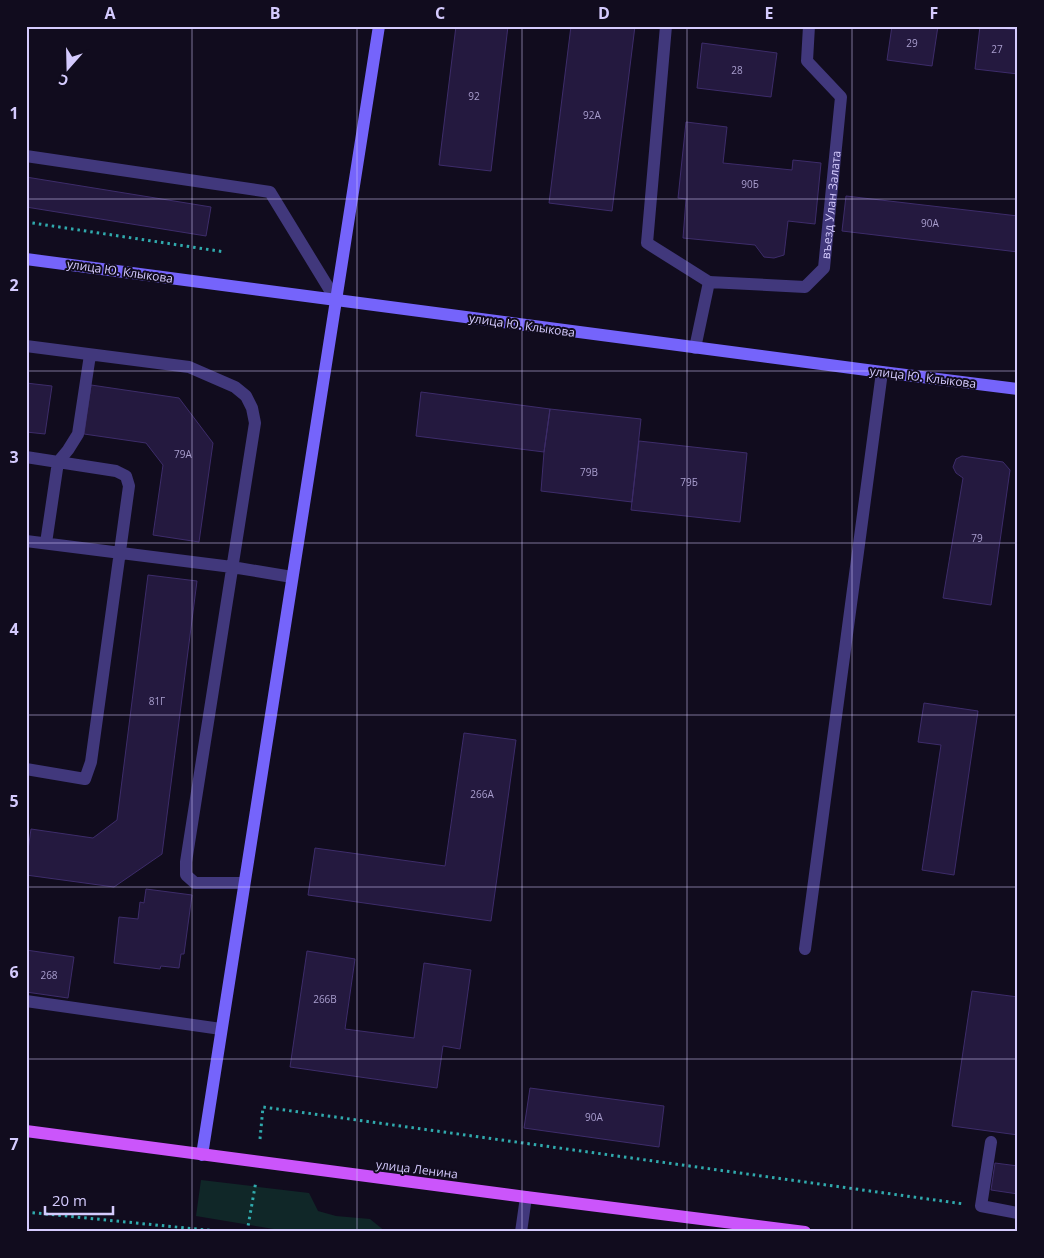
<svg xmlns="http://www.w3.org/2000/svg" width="1044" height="1258" font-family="'Open Sans',sans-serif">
<rect width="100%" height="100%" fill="#110c1e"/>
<path fill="#102728" d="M201,1180L309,1193L318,1211L336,1216L370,1219L386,1232H292L196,1216Z"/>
<path fill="#24193f" stroke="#3d2c6a" d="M456,26H508L491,171L439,165Z
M571,26H635L612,211L549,203Z
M892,26H938L932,66L887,60Z
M980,26L1018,30V74L975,69Z
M702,43L777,53L771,97L697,88Z
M686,122L727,127L723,163L792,170L793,160L821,163L815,224L788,221L784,255L774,258L764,257L755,245L683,238L686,199L678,198Z
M26,177L211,207L206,236L26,207Z
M846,196L1018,216V252L842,231Z
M26,383L52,386L45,434L26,432Z
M91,385L179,398L213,443L199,542L153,535L163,465L146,443L84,434Z
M421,392L550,409L544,452L416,436Z
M550,409L641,419L632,502L541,491L544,452Z
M639,441L747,453L740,522L631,510Z
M962,456L1003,462L1010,470L991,605L943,598L963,478L956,473L953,467L956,459Z
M148,575L197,581L162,854L114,887L26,875V864L31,829L93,838L117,820Z
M924,703L978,711L954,875L922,870L941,745L918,742Z
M464,733L516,740L491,921L308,895L315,848L445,866Z
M146,889L192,895L184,954H181L179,968L161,966L160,969L114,963L119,917L138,919L140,902L144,903Z
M26,950L74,957L68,998L26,992Z
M307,951L355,959L345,1029L414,1038L424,963L471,970L460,1049L443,1046L437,1088L290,1067Z
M972,991L1018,997V1135L952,1126Z
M530,1088L664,1106L659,1147L524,1128Z
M995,1163L1018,1166V1194L991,1190Z"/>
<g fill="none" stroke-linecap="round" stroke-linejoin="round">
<path stroke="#30aaad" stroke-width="3" stroke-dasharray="2.5 4" stroke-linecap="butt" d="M26,222L225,252
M260,1139L263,1107L964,1204
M26,1212L226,1232
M247,1232L256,1181"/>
<path stroke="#41387c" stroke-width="12" d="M666,26L647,243L709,282
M26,156L270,192L336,300
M26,346L189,367L235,387L246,396L252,408L255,423L186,862V875L195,883H244
M26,457L116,471L126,476L129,486L91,762L85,779L26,769
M26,541L232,567L292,577
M46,543L58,462L68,450L78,434L90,355
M805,949L882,372
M26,1001L221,1029
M991,1142L981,1206L1018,1213
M521,1232L526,1197"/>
<path stroke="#41387c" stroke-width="12" id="s1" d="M695,348L709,282L805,287L824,268L841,97L807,61L809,26"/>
<path stroke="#7564fb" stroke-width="12" d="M26,259L882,372L1018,389
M202,1155L379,26"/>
<path stroke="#cb55fb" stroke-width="12" d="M26,1131L526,1197L805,1232"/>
</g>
<path fill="none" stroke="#d5cbfe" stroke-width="1" stroke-opacity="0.55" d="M192,26V1232M357,26V1232M522,26V1232M687,26V1232M852,26V1232M26,199H1018M26,371H1018M26,543H1018M26,715H1018M26,887H1018M26,1059H1018"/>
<g text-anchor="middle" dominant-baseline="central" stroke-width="4" stroke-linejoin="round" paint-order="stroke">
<g font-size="10" fill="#a99ece">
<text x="912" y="43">29</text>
<text x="997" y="49">27</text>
<text x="737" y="70">28</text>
<text x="474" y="96">92</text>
<text x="592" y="115">92А</text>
<text x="750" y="184">90Б</text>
<text x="930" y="223">90А</text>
<text x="183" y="454">79А</text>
<text x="589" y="472">79В</text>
<text x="689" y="482">79Б</text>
<text x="977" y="538">79</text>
<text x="157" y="701">81Г</text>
<text x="482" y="794">266А</text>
<text x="49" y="975">268</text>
<text x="325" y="999">266В</text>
<text x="594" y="1117">90А</text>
</g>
<g font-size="12" fill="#d5cbfe" stroke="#110c1e">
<text stroke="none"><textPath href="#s1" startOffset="254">въезд Улан Залата</textPath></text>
<text transform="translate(120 271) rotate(8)">улица Ю. Клыкова</text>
<text transform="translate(522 325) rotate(8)">улица Ю. Клыкова</text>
<text transform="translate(923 377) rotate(7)">улица Ю. Клыкова</text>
<text transform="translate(417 1169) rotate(7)">улица Ленина</text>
</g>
</g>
<rect width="1044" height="1258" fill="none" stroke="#110c1e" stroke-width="55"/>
<g transform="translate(68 68) rotate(200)" stroke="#110c1e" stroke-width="4" paint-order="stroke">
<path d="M0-4L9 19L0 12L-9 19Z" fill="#d5cbfe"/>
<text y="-8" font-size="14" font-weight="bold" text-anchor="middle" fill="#d5cbfe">С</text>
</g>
<path d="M45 1206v8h68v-8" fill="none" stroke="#d5cbfe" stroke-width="2.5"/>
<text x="52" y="1206" font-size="15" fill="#d5cbfe" stroke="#110c1e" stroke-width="4" paint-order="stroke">20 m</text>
<rect x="28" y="28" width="988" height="1202" fill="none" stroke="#d5cbfe" stroke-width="2"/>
<g font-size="16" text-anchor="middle" font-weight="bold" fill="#d5cbfe">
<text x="110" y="19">A</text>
<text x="275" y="19">B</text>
<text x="440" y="19">C</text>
<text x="604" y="19">D</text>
<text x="769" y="19">E</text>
<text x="934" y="19">F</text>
<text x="14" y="119">1</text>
<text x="14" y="291">2</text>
<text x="14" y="463">3</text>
<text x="14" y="635">4</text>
<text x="14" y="807">5</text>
<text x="14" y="978">6</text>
<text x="14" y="1150">7</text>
</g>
</svg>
